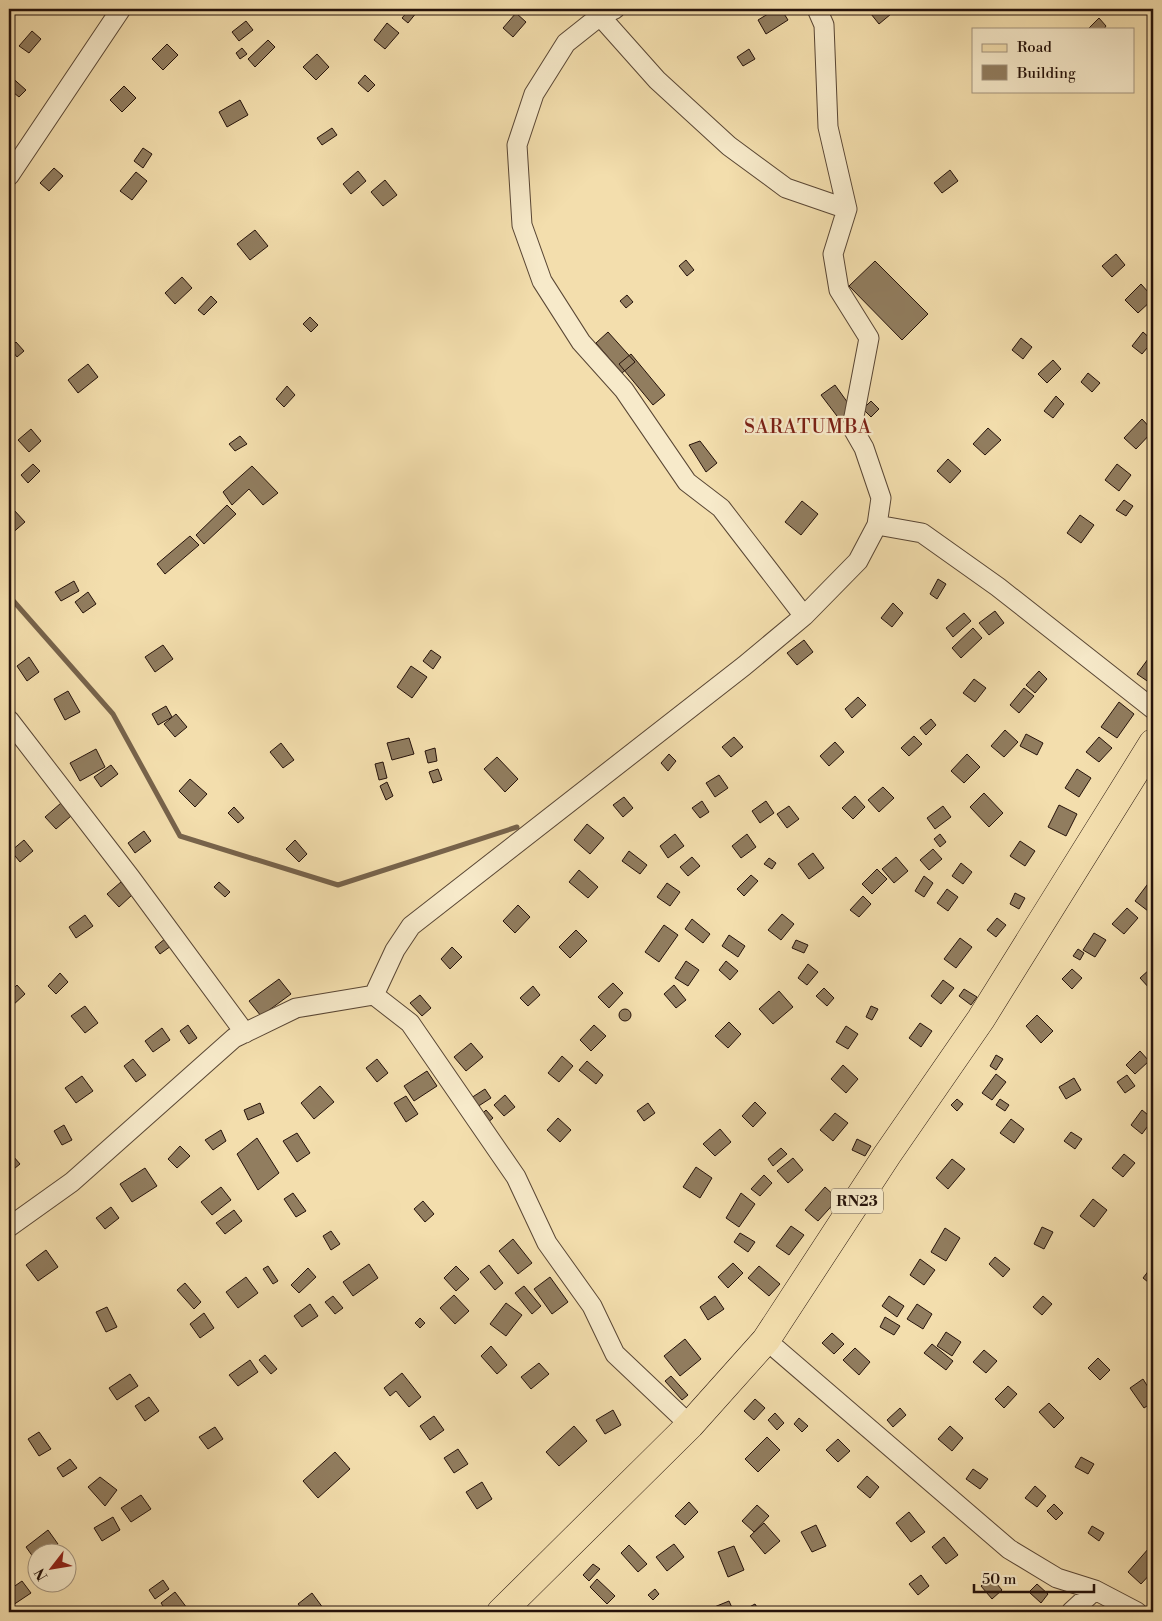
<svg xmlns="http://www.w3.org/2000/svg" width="1162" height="1621" font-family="'Libre Bodoni',serif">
<rect width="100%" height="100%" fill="#f3dead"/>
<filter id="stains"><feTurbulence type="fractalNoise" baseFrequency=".004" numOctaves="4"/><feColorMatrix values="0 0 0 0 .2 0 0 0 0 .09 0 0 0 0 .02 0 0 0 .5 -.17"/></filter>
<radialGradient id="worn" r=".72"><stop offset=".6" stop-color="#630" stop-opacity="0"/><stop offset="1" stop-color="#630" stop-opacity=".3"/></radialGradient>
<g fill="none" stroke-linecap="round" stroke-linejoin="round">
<path stroke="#77634b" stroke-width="5" d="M9,596L113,714L180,836L338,885L517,827"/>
</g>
<path fill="#917d5f" stroke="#26130b" d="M276,9H288L283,14Z
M410,9H413L417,12L408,23L402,18Z
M776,9H781L788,20L766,34L758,20Z
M867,9H887L891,14L879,24Z
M516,13L526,22L513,37L503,28Z
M1099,18L1106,26L1104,29H1088Z
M246,21L253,30L239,41L232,32Z
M387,23L399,33L385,49L374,40Z
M32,31L41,39L29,53L19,46Z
M268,40L275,47L255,67L248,59Z
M167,44L178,55L163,70L152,59Z
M242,48L247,54L240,59L236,53Z
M749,49L755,59L743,66L737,57Z
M317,54L329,67L316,80L303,67Z
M9,75L26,90L19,97L9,89Z
M365,75L375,85L368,92L358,83Z
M124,86L136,98L122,112L110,100Z
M240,100L248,115L227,127L219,112Z
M332,128L337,135L322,145L317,138Z
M143,148L152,154L143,168L134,161Z
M54,168L63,176L49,191L40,183Z
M950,170L958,181L942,193L934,183Z
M358,171L366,181L351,194L343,184Z
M136,172L147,181L132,200L120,191Z
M385,180L397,195L383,206L371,192Z
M255,230L268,246L250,260L237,244Z
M1116,254L1125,265L1112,277L1102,266Z
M686,260L694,270L687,276L679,266Z
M875,261L928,314L902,340L849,286Z
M182,277L192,288L175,304L165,293Z
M1141,284L1149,293L1153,287V299L1138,313L1125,300Z
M627,295L633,302L626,308L620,301Z
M211,296L217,302L204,315L198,310Z
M310,317L318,325L311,332L303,324Z
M608,332L635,362L622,373L596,343Z
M1143,332L1153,341L1142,354L1132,346Z
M1021,338L1032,347L1023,359L1012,350Z
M16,342L24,351L17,357L10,348Z
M631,354L665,395L653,405L619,364Z
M1053,360L1061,369L1047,383L1038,374Z
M88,364L98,377L78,393L68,380Z
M1088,373L1100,383L1092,392L1081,382Z
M835,385L853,410L840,420L821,395Z
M287,386L295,395L284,407L276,399Z
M1056,396L1064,404L1053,418L1044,411Z
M871,401L879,409L871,417L863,409Z
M1142,419L1153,431L1136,449L1124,438Z
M988,428L1001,440L985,455L973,444Z
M31,429L41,441L29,452L18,440Z
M240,436L247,444L235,451L229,444Z
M700,441L717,463L706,472L689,445Z
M948,459L961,471L950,483L937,471Z
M33,464L40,471L28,483L21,475Z
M1117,464L1131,475L1119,491L1105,480Z
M252,466L278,493L263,505L249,489L232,505L223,492Z
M1124,500L1133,506L1126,516L1116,510Z
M802,501L818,514L801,535L785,522Z
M227,505L236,514L204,544L196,535Z
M14,510L25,522L10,535L9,515Z
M1080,515L1094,525L1081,543L1067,533Z
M190,536L199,545L165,574L157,564Z
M938,579L946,584L937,599L930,594Z
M74,581L79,591L61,601L55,592Z
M88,592L96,604L83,613L75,602Z
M893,603L903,613L892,627L881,618Z
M995,611L1004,623L989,635L979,623Z
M964,613L971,621L953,637L946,628Z
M973,628L982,638L961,658L952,648Z
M804,640L813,652L797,665L787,653Z
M163,645L173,659L155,672L145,657Z
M431,650L441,657L433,669L423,661Z
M29,657L39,672L27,681L17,666Z
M1148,659L1153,662V685L1137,674Z
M411,666L427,677L412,698L397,687Z
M1039,671L1047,679L1035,693L1026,685Z
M974,679L986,688L975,702L963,693Z
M1024,688L1034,696L1019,713L1010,705Z
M68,691L80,712L65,720L54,699Z
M858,697L866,705L852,718L845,709Z
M1119,702L1134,714L1117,738L1101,727Z
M166,706L172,717L158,725L152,714Z
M176,714L187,727L175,737L164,724Z
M931,719L936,725L926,735L920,728Z
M1005,730L1018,742L1004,757L991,746Z
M1026,734L1043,743L1037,755L1020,746Z
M914,736L922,744L909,756L901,748Z
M734,737L743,747L731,757L722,747Z
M1099,737L1112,748L1099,762L1086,752Z
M409,738L414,754L392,760L387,743Z
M835,742L844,752L829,766L820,756Z
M281,743L294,760L283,768L270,752Z
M435,748L437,761L428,763L425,751Z
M96,749L105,767L80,781L70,763Z
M669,754L676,761L668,771L661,763Z
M967,754L980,767L964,783L951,771Z
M497,757L518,779L505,792L484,769Z
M383,762L387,778L379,780L375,764Z
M111,765L118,774L101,787L94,777Z
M438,769L442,780L433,783L429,772Z
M1077,769L1091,778L1079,797L1065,788Z
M719,775L728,788L715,797L706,783Z
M190,779L207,794L195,807L179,791Z
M387,782L393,796L386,800L380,786Z
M883,787L894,798L879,812L868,800Z
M984,793L1003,813L989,827L970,807Z
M855,796L865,807L853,819L842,808Z
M624,797L633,808L623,817L613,805Z
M702,801L709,812L700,818L692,808Z
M766,801L774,813L760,823L752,811Z
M61,803L71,816L56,829L45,817Z
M1059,805L1077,814L1066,836L1048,827Z
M789,806L799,819L787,828L777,814Z
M943,806L951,817L935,829L927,818Z
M234,807L244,818L238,823L228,813Z
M587,824L604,838L590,854L574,840Z
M144,831L151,841L135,853L128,843Z
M675,834L684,846L668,858L660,846Z
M747,834L756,847L741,858L732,846Z
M940,834L946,842L940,847L934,839Z
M24,840L33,851L20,862L11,851Z
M295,840L307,854L299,862L286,849Z
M1020,841L1035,851L1025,866L1010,856Z
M933,849L942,859L929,870L920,860Z
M629,851L647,865L640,874L622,861Z
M813,853L824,868L809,879L798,864Z
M692,857L700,866L688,876L680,867Z
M896,857L908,871L894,883L882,869Z
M769,858L776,863L772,869L764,864Z
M961,863L972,872L963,884L952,876Z
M877,869L887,879L872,894L862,884Z
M579,870L598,887L588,898L569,882Z
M751,875L758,881L744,896L737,889Z
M924,876L933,883L924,897L915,891Z
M1150,881L1153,884V904L1148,911L1135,901Z
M121,882L132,895L119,907L107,894Z
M219,882L230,892L225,897L214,887Z
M667,883L680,892L670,906L657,897Z
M947,889L958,897L948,911L937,903Z
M1015,893L1025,898L1019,909L1010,904Z
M863,896L871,904L859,917L850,910Z
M518,905L530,917L515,933L503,921Z
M1127,908L1138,918L1124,934L1112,924Z
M782,914L794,924L781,940L768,930Z
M85,915L93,926L76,938L69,927Z
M997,918L1006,925L996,937L987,930Z
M692,919L710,934L703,943L685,929Z
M664,925L678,935L659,962L645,952Z
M576,930L587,941L570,958L559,947Z
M1094,933L1106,940L1095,957L1083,950Z
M729,935L745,946L738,957L722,946Z
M166,938L171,946L160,954L155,947Z
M960,938L972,947L956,968L944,959Z
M796,940L808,945L804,953L792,948Z
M452,947L462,957L450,969L441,959Z
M1078,949L1084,953L1080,960L1073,956Z
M686,961L699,970L688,986L675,978Z
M726,961L738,971L730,980L719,970Z
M808,964L818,972L807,985L798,978Z
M1072,969L1082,978L1072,989L1062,979Z
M1150,969L1153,972V988L1151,990L1140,978Z
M60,973L68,982L56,994L48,986Z
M279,979L291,994L261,1016L249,1001Z
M943,980L954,988L941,1004L931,996Z
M613,983L623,993L609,1008L598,997Z
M17,985L25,994L12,1006L9,1002V993Z
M674,985L686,1000L676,1008L664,994Z
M533,986L540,995L528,1006L520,998Z
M824,988L834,998L827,1006L816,996Z
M964,989L977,997L971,1005L959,996Z
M779,991L793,1007L773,1024L759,1009Z
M420,995L431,1008L422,1016L410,1003Z
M85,1006L98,1023L85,1033L71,1016Z
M871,1006L878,1009L872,1020L866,1017Z
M619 1015a6 6 0 1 1 12 0a6 6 0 1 1-12 0Z
M1037,1015L1053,1031L1041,1043L1026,1026Z
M729,1022L741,1034L728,1048L715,1036Z
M920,1023L932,1031L921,1047L909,1038Z
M188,1025L197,1038L189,1044L180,1031Z
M594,1025L606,1036L591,1051L580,1040Z
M846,1026L858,1034L848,1049L836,1042Z
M162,1028L170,1040L153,1052L145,1041Z
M471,1043L483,1057L466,1071L454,1057Z
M1140,1051L1149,1061L1135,1074L1126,1065Z
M996,1055L1003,1059L996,1070L990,1066Z
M562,1056L573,1066L559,1082L548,1073Z
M133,1059L146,1075L136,1082L124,1066Z
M377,1059L388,1073L377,1082L366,1068Z
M587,1061L603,1075L596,1084L579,1070Z
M843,1065L858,1079L846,1093L831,1079Z
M427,1071L437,1086L414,1101L404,1086Z
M996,1074L1006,1082L992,1100L982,1093Z
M1127,1075L1135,1086L1125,1093L1117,1082Z
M82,1076L93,1091L76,1103L65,1088Z
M1074,1078L1081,1090L1066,1099L1059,1087Z
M320,1086L334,1102L314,1119L301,1103Z
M485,1089L491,1098L477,1107L471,1098Z
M505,1095L515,1107L504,1116L494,1105Z
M406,1096L418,1114L406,1122L394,1103Z
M957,1099L963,1104L957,1111L951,1105Z
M1000,1099L1009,1105L1005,1111L996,1105Z
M755,1102L766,1113L753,1127L742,1116Z
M260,1103L264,1113L248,1120L244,1110Z
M648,1103L655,1113L644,1121L637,1111Z
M486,1110L493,1118L486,1124L480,1116Z
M1142,1110L1153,1119L1142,1134L1131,1125Z
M835,1113L848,1123L833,1141L820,1130Z
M558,1118L571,1130L560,1142L547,1130Z
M1011,1119L1024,1129L1014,1143L1000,1133Z
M64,1125L72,1140L62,1145L54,1131Z
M720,1129L731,1142L715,1156L703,1144Z
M221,1130L226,1141L213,1150L205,1140Z
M1071,1132L1082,1139L1075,1149L1064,1141Z
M297,1133L310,1153L297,1162L283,1141Z
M257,1138L279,1173L258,1190L237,1154Z
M857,1139L871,1146L865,1156L852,1150Z
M180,1146L190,1156L177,1168L168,1159Z
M781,1148L787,1154L773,1166L768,1159Z
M1124,1154L1135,1163L1123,1177L1112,1168Z
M13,1156L20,1164L9,1173V1160Z
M793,1158L803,1170L788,1183L777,1171Z
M952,1159L965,1169L948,1189L936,1178Z
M696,1167L712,1178L700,1198L683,1187Z
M145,1168L157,1186L132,1202L120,1184Z
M764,1175L772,1183L760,1196L751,1189Z
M221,1187L231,1200L212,1215L201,1202Z
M825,1187L838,1199L818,1221L805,1210Z
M293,1193L306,1211L296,1217L284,1199Z
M741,1193L755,1204L739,1227L726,1218Z
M1093,1199L1107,1210L1094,1227L1080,1216Z
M423,1201L434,1214L425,1222L414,1209Z
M111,1207L119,1218L105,1229L96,1218Z
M234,1210L242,1221L225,1234L216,1223Z
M791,1226L804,1235L789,1255L776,1246Z
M1042,1227L1053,1232L1044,1249L1034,1244Z
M945,1228L960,1238L946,1261L931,1252Z
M331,1231L340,1244L331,1250L323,1236Z
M740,1233L755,1242L748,1252L734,1242Z
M513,1239L532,1263L518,1274L499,1251Z
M46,1250L58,1267L38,1281L26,1265Z
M995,1257L1010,1269L1003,1277L989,1264Z
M920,1259L935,1270L924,1285L910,1275Z
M733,1263L743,1273L728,1288L718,1277Z
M369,1264L378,1278L353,1296L343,1282Z
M489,1265L503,1283L495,1290L480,1272Z
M1153,1265V1286L1143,1278Z
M268,1266L278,1281L273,1284L263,1269Z
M456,1266L469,1279L456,1291L444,1278Z
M759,1266L780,1284L769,1296L748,1278Z
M308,1268L316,1277L299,1293L291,1285Z
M246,1277L258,1293L238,1308L226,1292Z
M550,1277L568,1302L552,1314L534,1289Z
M185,1283L201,1302L194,1309L177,1290Z
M524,1286L541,1306L532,1314L515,1293Z
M454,1295L469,1311L455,1324L440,1308Z
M333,1296L343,1308L335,1314L325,1302Z
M715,1296L724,1309L708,1320L700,1307Z
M889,1296L904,1306L897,1317L882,1306Z
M1043,1296L1052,1304L1042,1315L1033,1307Z
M506,1303L522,1315L506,1336L490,1324Z
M310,1304L318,1316L302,1327L294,1316Z
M917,1304L932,1314L923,1329L907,1319Z
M107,1307L117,1327L106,1332L96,1312Z
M204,1313L214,1328L200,1338L190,1324Z
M885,1317L900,1326L894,1335L880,1327Z
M420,1318L425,1323L420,1328L415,1323Z
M946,1332L961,1342L952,1356L937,1346Z
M832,1333L844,1344L834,1354L822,1343Z
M685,1339L701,1359L680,1376L664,1356Z
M9,1343L14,1353L9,1356Z
M932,1344L953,1361L946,1370L924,1353Z
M491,1346L507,1365L497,1374L481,1356Z
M855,1348L870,1362L859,1375L843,1360Z
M984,1350L997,1361L986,1373L973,1362Z
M265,1355L277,1369L271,1374L259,1360Z
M1098,1358L1110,1370L1100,1380L1088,1368Z
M250,1360L258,1372L238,1386L229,1375Z
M539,1363L549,1374L531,1389L521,1377Z
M402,1373L421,1397L409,1407L396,1391L390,1396L384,1388Z
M130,1374L138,1386L117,1400L109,1388Z
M671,1376L688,1395L682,1400L665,1381Z
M1143,1379L1153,1395V1402L1144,1408L1130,1388Z
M1008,1386L1017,1394L1004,1408L995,1399Z
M149,1397L159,1411L145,1421L135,1406Z
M755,1399L765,1408L754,1420L744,1411Z
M1049,1403L1064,1418L1054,1428L1039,1412Z
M900,1408L906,1415L893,1427L887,1420Z
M613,1410L621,1425L605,1434L596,1420Z
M775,1413L784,1423L777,1430L768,1420Z
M434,1416L444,1430L430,1440L420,1426Z
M799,1418L808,1426L802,1432L794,1424Z
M574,1426L587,1441L559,1466L546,1452Z
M950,1426L963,1438L952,1451L938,1439Z
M215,1427L223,1439L208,1449L199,1437Z
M39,1432L51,1449L39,1456L28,1439Z
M767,1437L780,1450L758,1472L745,1459Z
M838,1439L850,1451L838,1462L826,1450Z
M458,1449L468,1464L454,1473L444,1458Z
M335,1452L350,1469L318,1498L303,1481Z
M1081,1457L1094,1464L1088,1474L1075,1467Z
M70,1459L77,1468L63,1477L57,1468Z
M973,1469L988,1479L980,1489L966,1479Z
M867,1476L879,1487L870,1498L857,1487Z
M100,1477L117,1490L105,1506L88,1487Z
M482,1482L492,1499L477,1509L466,1492Z
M1035,1486L1046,1496L1037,1507L1025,1498Z
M141,1495L151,1509L131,1522L121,1508Z
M689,1502L698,1512L685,1525L675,1516Z
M1054,1504L1063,1513L1056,1520L1047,1511Z
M757,1505L769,1516L754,1532L742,1521Z
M909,1512L925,1532L911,1542L896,1523Z
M113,1517L120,1530L102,1541L94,1528Z
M764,1523L780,1541L765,1554L750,1536Z
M816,1525L826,1546L812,1552L801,1532Z
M1092,1526L1104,1533L1099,1541L1088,1533Z
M48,1530L58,1544L46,1554H38L36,1561L26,1547Z
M944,1537L958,1555L946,1564L932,1547Z
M674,1544L684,1557L667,1571L656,1557Z
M629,1545L647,1564L638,1572L621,1553Z
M734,1546L744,1570L728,1577L718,1552Z
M1149,1548L1153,1552V1571L1141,1584L1128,1572Z
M593,1564L600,1569L589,1581L583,1575Z
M921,1575L929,1586L918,1595L909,1584Z
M991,1577L1002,1590L992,1599L981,1586Z
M597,1579L615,1596L607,1604L590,1587Z
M163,1580L169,1589L155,1599L149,1590Z
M22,1581L31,1593L13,1605L9,1599V1590Z
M1037,1584L1048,1594L1041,1603L1029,1592Z
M655,1589L659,1594L653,1600L648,1595Z
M175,1592L187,1608L181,1612H167L161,1603Z
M312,1593L326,1612H304L298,1604Z
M729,1601L734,1612H708L707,1610Z
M755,1604L760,1612H740Z"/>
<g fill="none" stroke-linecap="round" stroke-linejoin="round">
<defs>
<path id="street" d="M615,9L600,16L566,43L534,94L517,145L522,225L542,281L581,342L624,390L687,482L721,508L804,616
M817,9L824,25L828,127L847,209L833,254L839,290L869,338L852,427L864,448L881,498L877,525L922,533L998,587L1153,709
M600,16L657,80L729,146L786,188L847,209
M9,176L121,9
M9,720L130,877L245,1033
M374,995L395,950L411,926L744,666L804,616L858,561L877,525
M9,1227L72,1182L234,1038L296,1008L374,995L410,1023L516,1177L547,1243L592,1306L615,1354L690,1425
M766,1340L1009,1549L1057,1578L1095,1590L1137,1612
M1071,1612L1095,1590"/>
<path id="primary" d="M501,1612L690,1425L766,1340L887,1155L981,1019L1153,743"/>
</defs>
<use href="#street" stroke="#594634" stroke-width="21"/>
<use href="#primary" stroke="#26130b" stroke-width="29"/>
<use href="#street" stroke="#f7eaca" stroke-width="19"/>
<use href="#primary" stroke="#f3dead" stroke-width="28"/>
</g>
<g text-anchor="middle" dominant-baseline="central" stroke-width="4.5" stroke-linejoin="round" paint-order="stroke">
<rect fill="#f7eaca" stroke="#655444" stroke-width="1" x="831" y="1188.5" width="52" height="25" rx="4"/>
<g font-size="15" font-weight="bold" fill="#26130b">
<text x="857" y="1201">RN23</text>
</g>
<g font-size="19" letter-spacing="1" fill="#7a1f14" stroke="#f7eaca">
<text x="808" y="427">SARATUMBA</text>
</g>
</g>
<rect width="1162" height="1621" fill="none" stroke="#f3dead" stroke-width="30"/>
<rect x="10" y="10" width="1142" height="1601" fill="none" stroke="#26130b" stroke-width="2.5"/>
<rect x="15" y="15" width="1132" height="1591" fill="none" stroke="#26130b"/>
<rect x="972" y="28" width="162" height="65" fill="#f7eaca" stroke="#a3947e"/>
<rect x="982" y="44" width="25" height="8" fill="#f3dead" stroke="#a3947e"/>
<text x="1017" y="52" font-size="15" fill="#26130b">Road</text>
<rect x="982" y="65" width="25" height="15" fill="#917d5f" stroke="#a3947e"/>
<text x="1017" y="78" font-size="15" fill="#26130b">Building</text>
<g transform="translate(52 1568) rotate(239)"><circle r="24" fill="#f7eaca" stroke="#a3947e"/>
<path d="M0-4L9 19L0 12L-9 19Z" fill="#8f2418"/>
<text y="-8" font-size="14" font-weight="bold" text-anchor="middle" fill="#26130b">N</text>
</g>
<path d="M974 1584v8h120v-8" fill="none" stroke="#26130b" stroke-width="2.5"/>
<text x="982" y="1584" font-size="15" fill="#26130b" stroke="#f7eaca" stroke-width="4" paint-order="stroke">50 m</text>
<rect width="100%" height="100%" filter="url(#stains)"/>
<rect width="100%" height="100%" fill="url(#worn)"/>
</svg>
